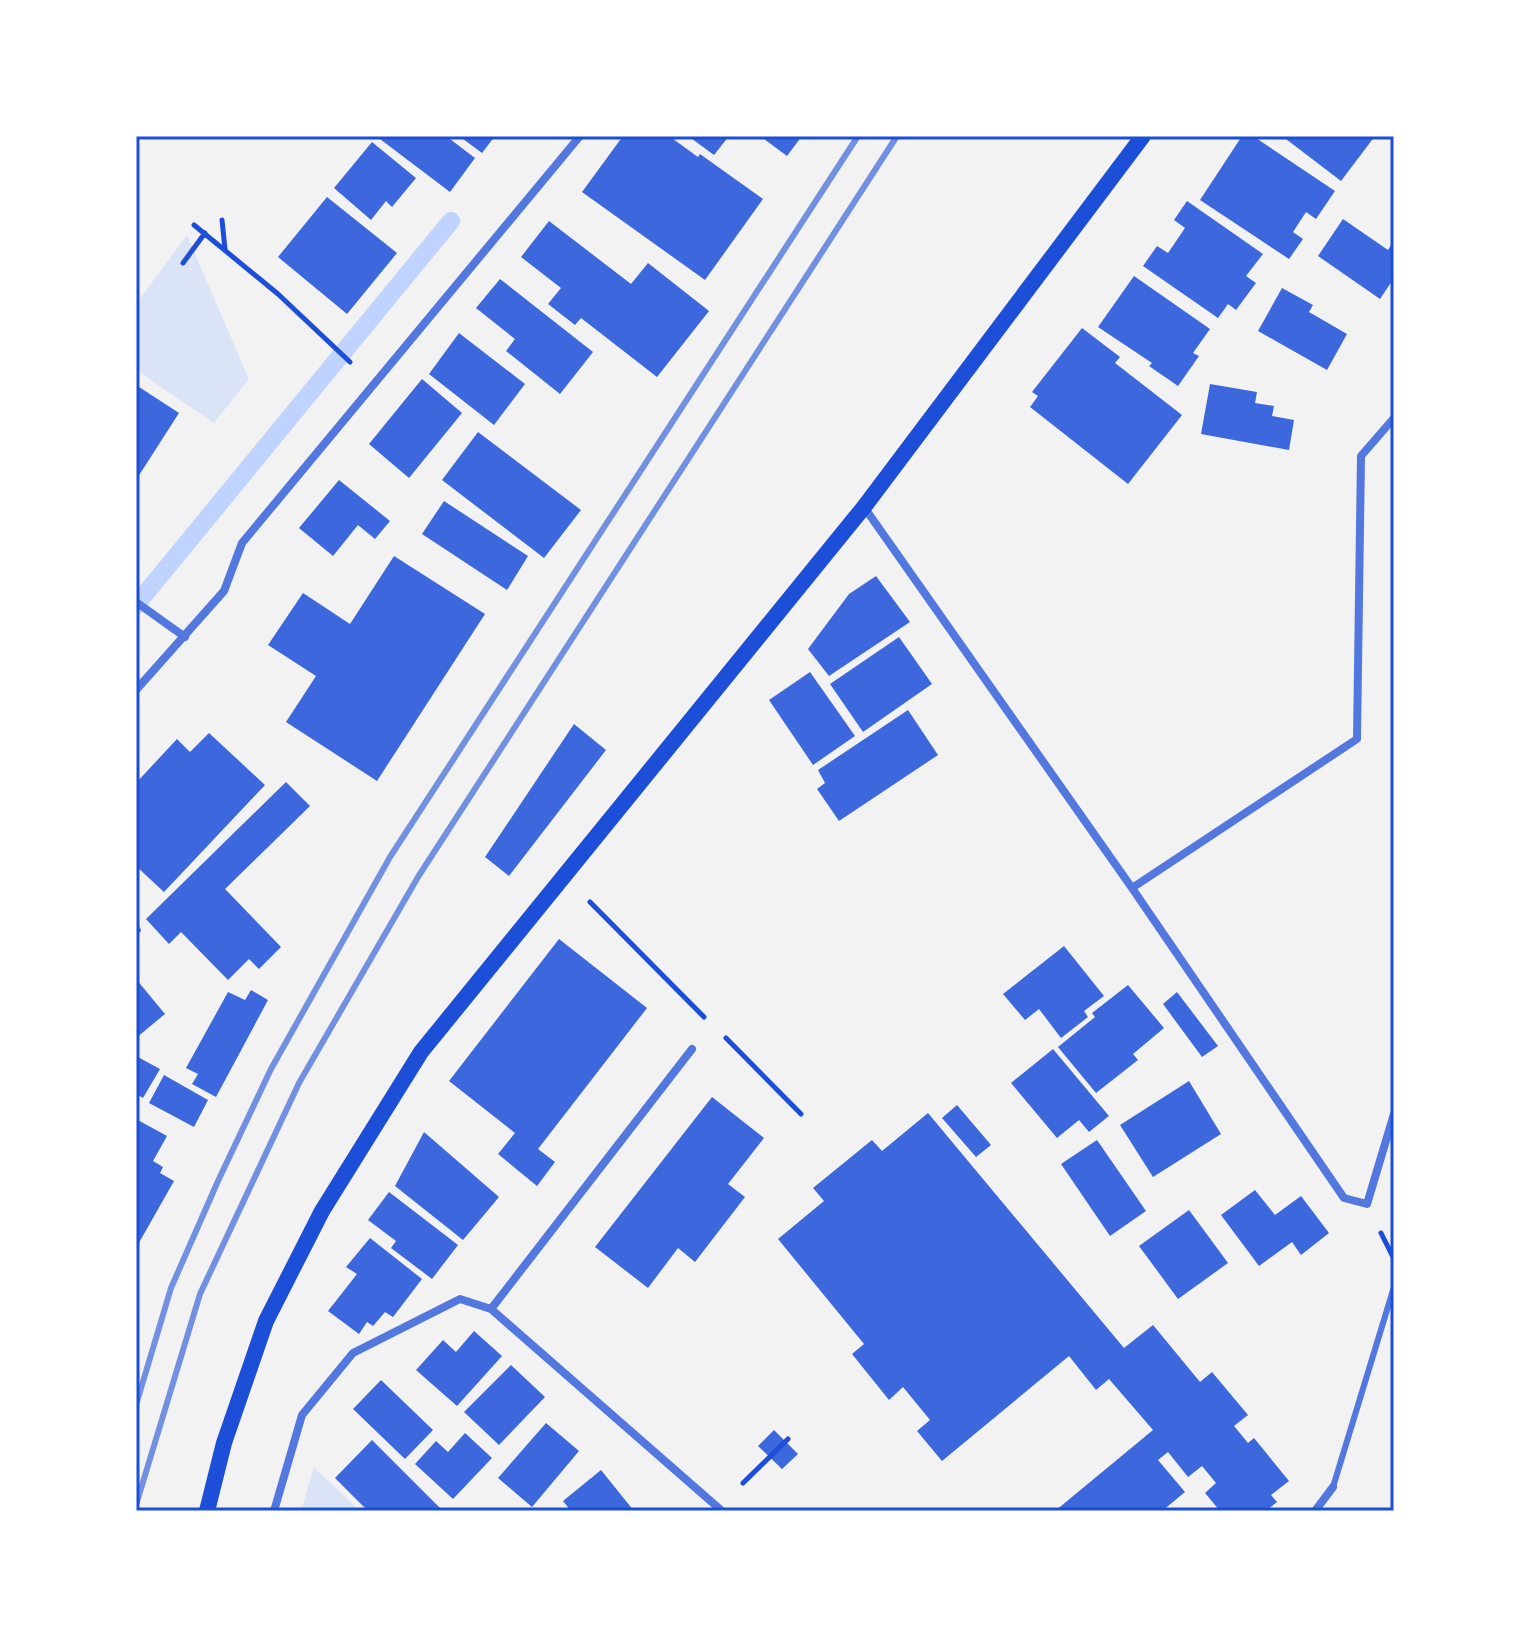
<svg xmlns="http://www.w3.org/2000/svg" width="1530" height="1647" font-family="Inter,sans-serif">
<rect width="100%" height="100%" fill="#f2f2f2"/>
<path fill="#dbe4f7" d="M187,235L249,379L214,423L136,370V304Z
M314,1467L360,1511H301Z"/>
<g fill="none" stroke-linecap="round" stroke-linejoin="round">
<path stroke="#bfd3fe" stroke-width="18" d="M136,605L451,221"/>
</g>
<path fill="#3d67dc" d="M376,136H446L475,158L450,192Z
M459,136H495L482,153Z
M623,136H669L698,157L700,154L763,199L705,280L582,192Z
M688,136H729L714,155Z
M760,136H802L787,156Z
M1242,136H1253L1335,191L1316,219L1306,212L1293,232L1303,239L1289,259L1200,200Z
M1282,136H1375L1341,181Z
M372,142L416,178L392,207L386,201L371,220L334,188Z
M327,197L397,253L347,314L278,257Z
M1187,201L1263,254L1246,276L1256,283L1236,310L1228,304L1218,318L1143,266L1157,246L1168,253L1185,228L1174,220Z
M1343,219L1388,250L1394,240V283L1392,281L1380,299L1318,256Z
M549,221L631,284L648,263L709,311L657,377L581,318L575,325L548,304L561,288L521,257Z
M1134,276L1210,329L1193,353L1199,356L1178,386L1149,366L1152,363L1098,327Z
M500,279L593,352L560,394L506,351L515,339L476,308Z
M1282,288L1313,305L1309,312L1347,334L1327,370L1258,331Z
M1082,328L1120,357L1115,363L1182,415L1128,484L1030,407L1038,396L1032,392Z
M459,333L525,384L494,425L429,374Z
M422,379L462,413L409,478L369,444Z
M1210,384L1257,392L1255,403L1274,406L1272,416L1294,420L1289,450L1201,434Z
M136,385L179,413L136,480Z
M478,432L581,510L544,558L442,480Z
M339,480L390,521L375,539L358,525L333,556L299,528Z
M444,501L528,556L507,590L422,534Z
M394,556L485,614L377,781L286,722L316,676L268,645L303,593L350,624Z
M876,576L910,622L829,676L808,649L849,594Z
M899,637L932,684L863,732L830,684Z
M810,672L855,736L813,765L769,700Z
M908,710L938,755L839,821L817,789L825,783L818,770Z
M574,724L606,750L509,876L485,857Z
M209,733L265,785L164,892L136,866V783L177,739L190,752Z
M286,782L310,806L225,889L281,947L259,969L249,959L228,980L181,932L169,944L146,919Z
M559,939L647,1008L538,1149L555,1162L537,1186L498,1154L515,1133L449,1081Z
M1064,946L1104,996L1084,1011L1088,1017L1061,1038L1039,1009L1025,1020L1003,994Z
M136,979L165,1014L136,1038Z
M1128,985L1164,1028L1133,1054L1138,1060L1096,1093L1058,1047L1095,1017L1092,1013Z
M251,990L268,1000L216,1097L192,1084L198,1074L186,1068L228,992L245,1000Z
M1177,992L1218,1046L1202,1057L1163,1004Z
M1053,1049L1109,1116L1089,1132L1079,1120L1057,1138L1011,1083Z
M136,1056L160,1069L143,1098L136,1094Z
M164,1075L208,1100L194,1127L149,1103Z
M1189,1081L1221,1134L1153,1177L1120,1125Z
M712,1097L764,1138L728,1184L745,1197L695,1262L678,1248L648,1288L595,1247Z
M957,1105L991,1145L976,1157L942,1118Z
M928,1113L1124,1348L1153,1325L1200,1382L1212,1372L1248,1415L1234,1426L1248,1443L1254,1438L1289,1481L1271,1495L1277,1502L1266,1511H1220L1205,1493L1216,1483L1202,1466L1188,1477L1168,1452L1158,1460L1185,1492L1162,1511H1055L1153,1430L1109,1379L1096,1390L1069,1356L942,1461L917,1431L930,1420L903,1387L889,1400L852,1354L864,1344L778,1239L824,1201L813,1188L872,1140L882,1151Z
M136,1119L167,1136L153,1161L163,1167L160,1173L174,1181L136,1248Z
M424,1132L499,1197L463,1240L395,1186Z
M1097,1140L1146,1211L1110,1236L1061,1164Z
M1255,1190L1275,1215L1301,1196L1329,1233L1301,1255L1292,1242L1259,1266L1221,1215Z
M389,1192L458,1245L432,1279L391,1248L396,1241L368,1220Z
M1189,1210L1228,1263L1178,1299L1139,1246Z
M370,1238L422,1279L393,1317L385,1312L373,1326L367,1322L359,1334L328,1311L357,1274L346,1267Z
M474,1331L502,1356L457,1406L416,1370L443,1340L456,1352Z
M511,1365L545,1397L499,1445L464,1412Z
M381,1380L433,1430L405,1459L353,1409Z
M546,1423L579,1451L532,1507L498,1478Z
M774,1430L798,1454L782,1469L758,1446Z
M465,1433L492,1458L453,1499L415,1464L436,1441L448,1452Z
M372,1440L440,1508L437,1511H368L335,1478Z
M601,1470L634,1511H571L563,1501Z"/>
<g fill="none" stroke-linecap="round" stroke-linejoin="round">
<path stroke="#1d4ed8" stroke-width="5" d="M222,220L225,249
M194,225L278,294L350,362
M183,263L205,233
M590,902L704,1017
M726,1038L801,1114
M1381,1233L1393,1257
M743,1483L788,1439"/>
<path stroke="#5277de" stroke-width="6" d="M136,931L138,930
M1333,1487L1394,1287"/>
<path stroke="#5277de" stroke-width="8" d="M864,507L1132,888L1344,1198L1367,1204L1394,1114
M136,602L185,637
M136,690L224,591L242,543L580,136
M1132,888L1357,739L1361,456L1394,418
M491,1309L692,1049
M274,1511L302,1415L353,1353L460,1299L491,1309L722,1511
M1315,1511L1333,1487"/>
<path stroke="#1d4ed8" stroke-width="16" d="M207,1511L224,1443L266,1321L322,1211L421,1052L864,507L1143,136"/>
<path stroke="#7290e2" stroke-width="6" d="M136,1405L171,1288L218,1181L271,1069L390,857L858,136
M136,1505L200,1294L299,1083L418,877L897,136"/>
</g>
<rect width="1530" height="1647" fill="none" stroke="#ffffff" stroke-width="276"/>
<rect x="138" y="138" width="1254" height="1371" fill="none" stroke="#1d4ed8" stroke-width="3"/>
</svg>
